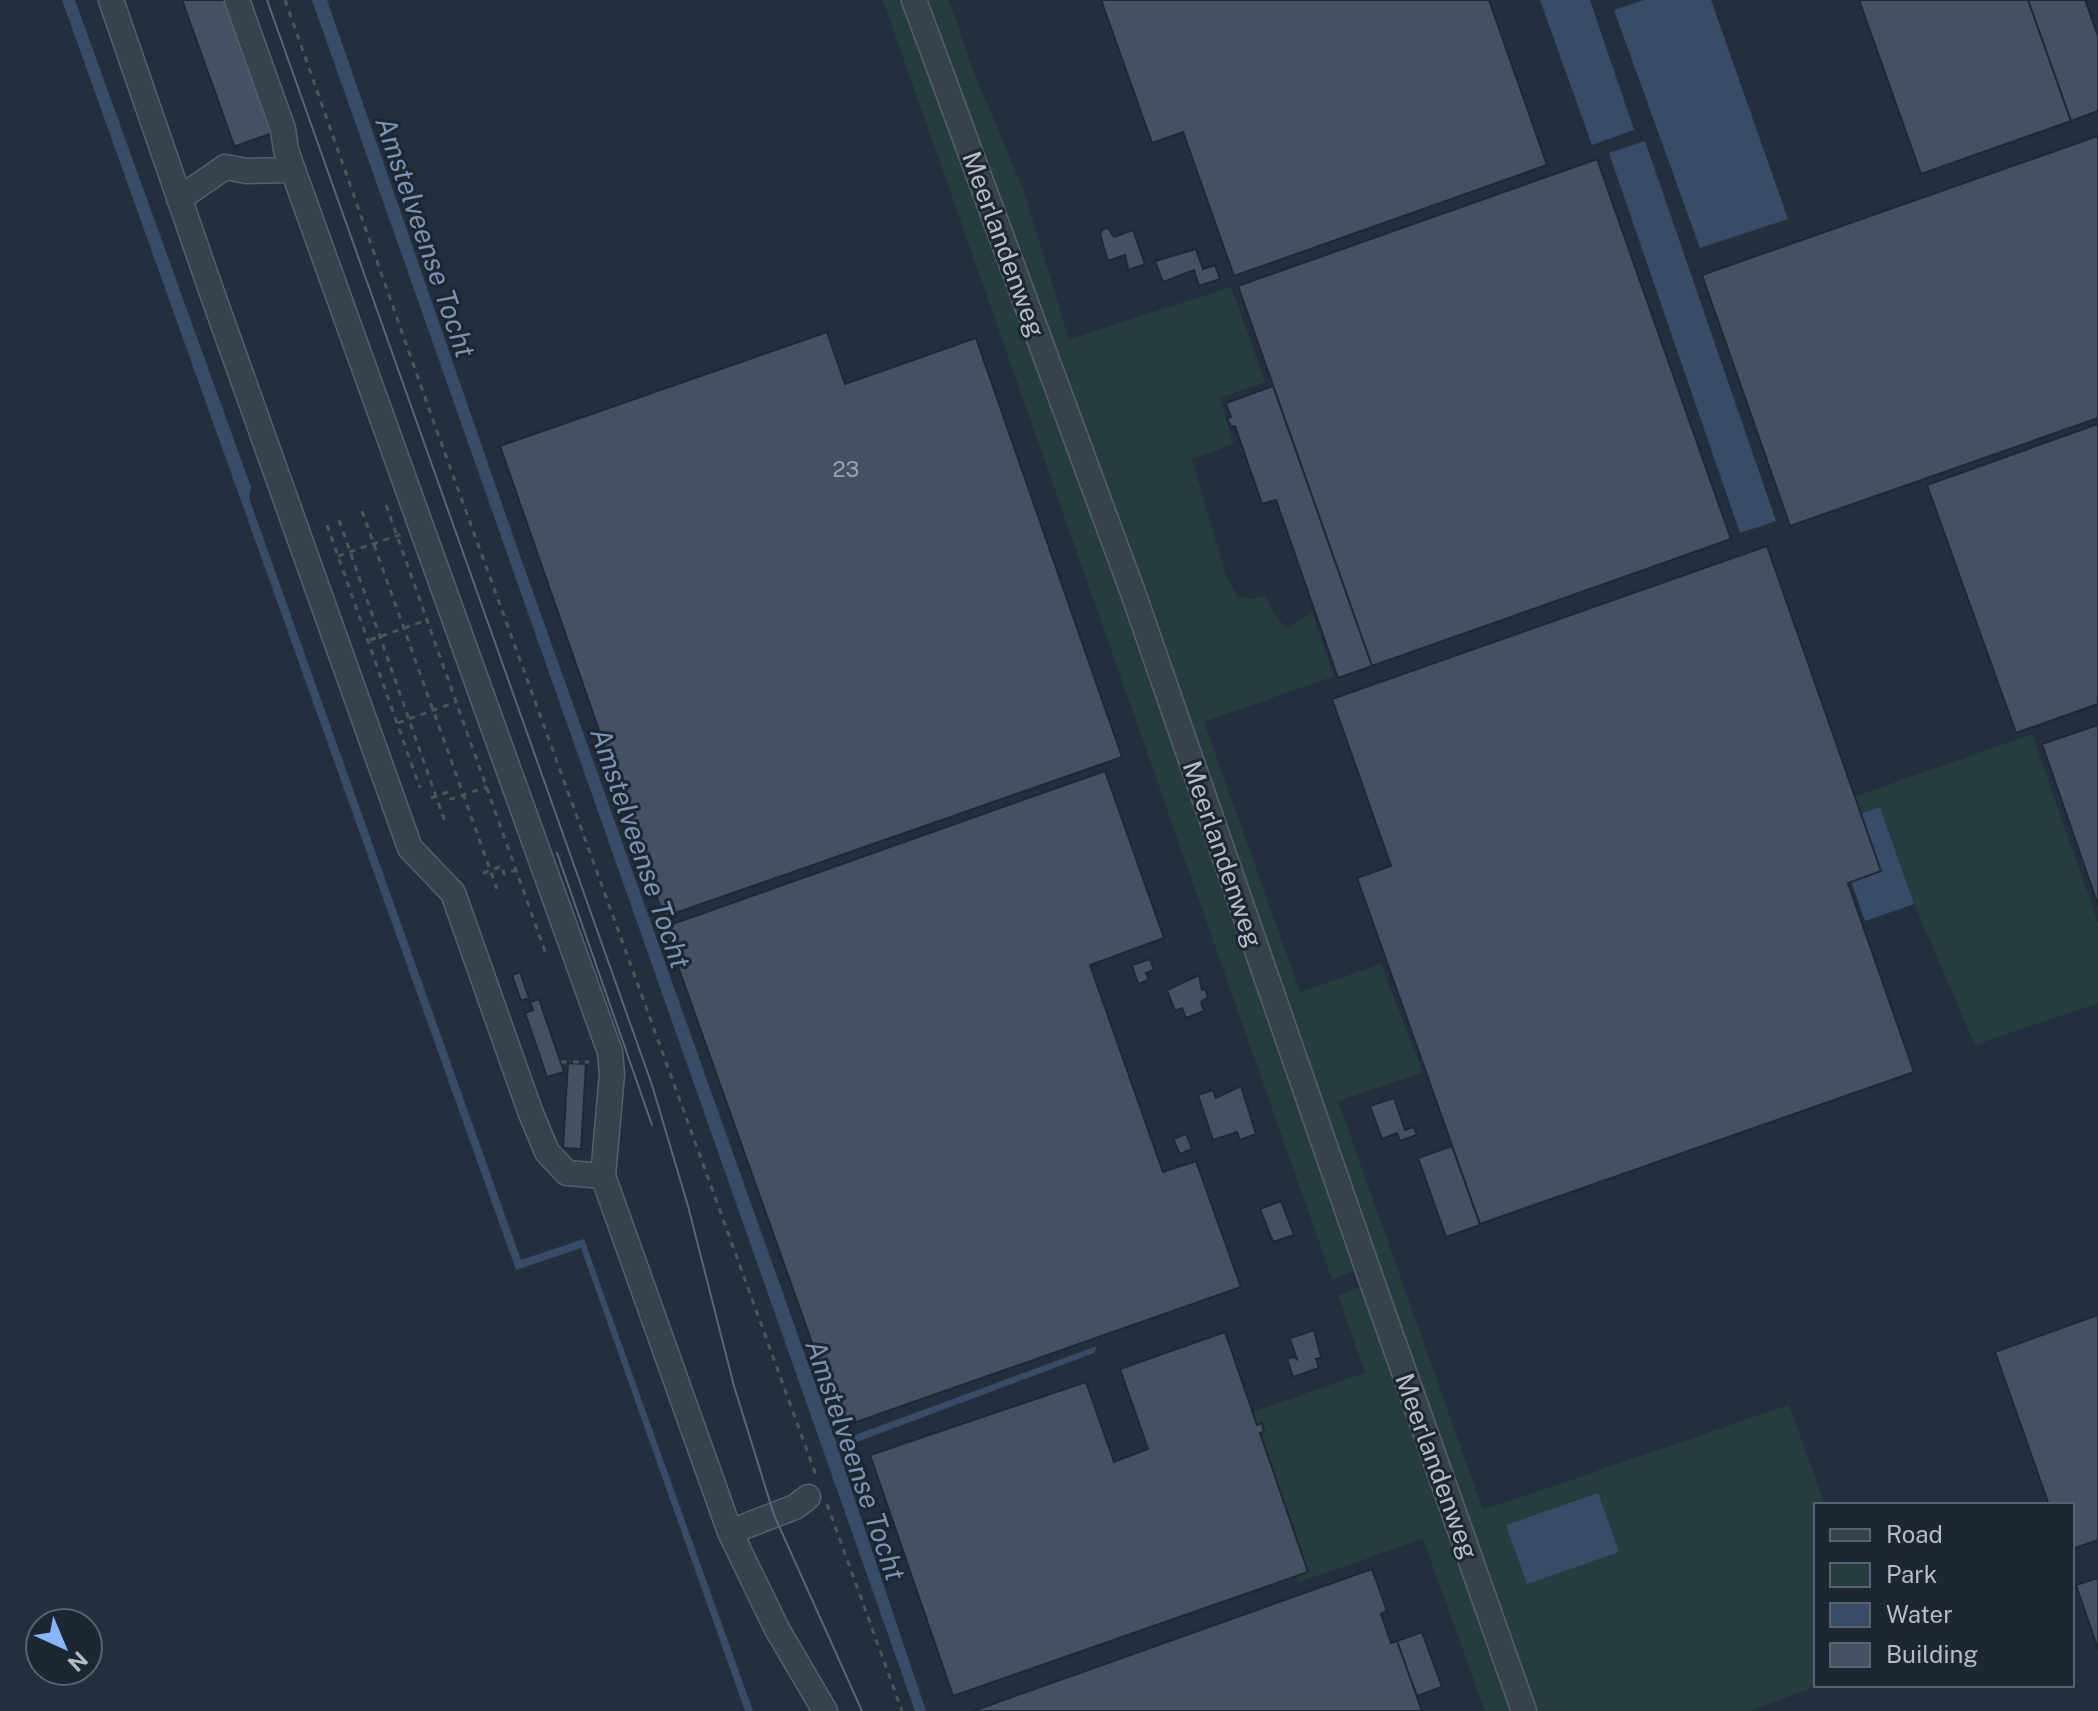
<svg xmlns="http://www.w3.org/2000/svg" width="2098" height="1711" font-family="'Public Sans',sans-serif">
<rect width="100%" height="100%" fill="#242f3e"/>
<path fill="#263c3f" d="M883,0H909L1357,1270L1332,1279Z
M929,0H949L973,70L1023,189L1069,339L1231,287L1265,382L1220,398L1234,444L1192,459L1227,579L1238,597L1249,599L1265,596L1277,618L1287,628L1312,612L1334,676L1204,722L1300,992L1381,964L1423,1073L1338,1101L1483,1510L1789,1405L1825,1505H1816V1685H1821L1749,1711H1534Z
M2032,734L2098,923V1003L1975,1045L1914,904L1880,807L1831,824L1825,807Z
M1363,1286L1513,1711H1485L1423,1539L1299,1582L1243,1415L1365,1373L1338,1295Z"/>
<path fill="#394c67" d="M62,0H75L251,487L249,498L521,1260L584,1239L753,1711H745L581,1248L516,1270Z
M312,0H327L518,550L836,1442L1097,1346L1094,1353L838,1449L926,1711H915Z
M1540,0H1590L1634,130L1592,145Z
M1644,0H1711L1788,219L1700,248L1614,10Z
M1645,141L1776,521L1740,533L1609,153Z
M1880,807L1914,904L1865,921L1831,824Z
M1598,1493L1619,1552L1527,1584L1506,1525Z"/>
<path fill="#455162" stroke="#1f2835" stroke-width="2" d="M182,0H233L274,138L271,134L267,135L236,146V151Z
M1101,0H1489L1547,165L1234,276L1183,132L1152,143Z
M1859,0H2028L2071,121L1921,174Z
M2028,0H2085L2098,36V111L2071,121Z
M2098,136V418L1790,526L1702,275Z
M1597,159L1731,539L1372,666L1238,286Z
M1108,228L1114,237L1133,230L1145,264L1126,271L1128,269L1125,255L1108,261L1100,234L1103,229Z
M1196,249L1203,269L1215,265L1220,279L1199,286L1194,270L1163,282L1155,261Z
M827,332L845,384L976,338L1122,757L664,917L500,446Z
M1273,386L1372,666L1338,678L1276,500L1262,504L1235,426L1231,427L1227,418L1231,417L1226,403Z
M2098,424V704L2016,733L1927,485Z
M1767,546L1881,871L1848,883L1914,1072L1480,1224L1357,878L1391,866L1332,699Z
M2098,725V905L2042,744Z
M1105,771L1164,938L1090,965L1163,1172L1196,1161L1241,1287L842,1427L664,927Z
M1150,959L1154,970L1146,973L1149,980L1138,984L1132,965Z
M520,972L529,998L521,1001L512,975Z
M1199,975L1202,990L1205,989L1208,997L1201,1002L1204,1011L1186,1018L1182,1008L1175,1011L1167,990Z
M539,999L564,1072L547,1077L525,1013L533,1010L530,1002Z
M568,1063L586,1064L581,1149L563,1148Z
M1241,1086L1256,1134L1240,1140L1237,1132L1213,1140L1198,1095L1213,1090L1216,1098Z
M1394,1098L1405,1130L1414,1127L1417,1135L1400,1141L1397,1133L1382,1139L1370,1106Z
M1186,1134L1192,1149L1180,1154L1173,1139Z
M1452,1146L1480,1225L1446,1237L1418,1158Z
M1281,1201L1294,1235L1273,1242L1260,1209Z
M2098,1315V1540L2072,1549V1505H2049L1995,1352Z
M1314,1330L1321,1357H1323L1316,1359L1319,1368L1293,1377L1287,1359L1294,1357L1297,1359L1290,1339H1288Z
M1225,1332L1257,1425L1262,1423L1264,1432L1260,1433L1308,1572L953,1696L870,1455L1086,1382L1114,1462L1148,1449L1120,1369Z
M1372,1569L1387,1611L1381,1614L1391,1643L1397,1641L1422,1711H973Z
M2098,1578V1649L2076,1585Z
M1422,1632L1442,1687L1417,1696L1397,1641Z"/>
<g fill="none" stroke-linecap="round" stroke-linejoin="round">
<defs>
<path id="minor" d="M111,0L211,290L410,848L453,893L530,1111L547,1152L567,1173L603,1176
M237,0L283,129L286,150L293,170L610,1052L612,1074L603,1176L730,1532L777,1629L825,1711
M914,0L1132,590L1369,1273L1524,1711
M179,199L225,167L247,171L293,170
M730,1532L795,1507L808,1497"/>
</defs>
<use href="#minor" stroke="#565f6c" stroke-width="27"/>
<path stroke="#44595c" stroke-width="3" stroke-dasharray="6 6" stroke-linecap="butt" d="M285,0L434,423L817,1478
M386,505L547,957
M362,511L497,889
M339,520L445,822
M327,525L420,788
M338,556L402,534
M370,640L427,620
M398,723L456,702
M431,798L448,792L451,799L487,787
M483,873L502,866L504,874L516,870
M561,1062H589
M827,1504L902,1711"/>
<use href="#minor" stroke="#38414e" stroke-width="24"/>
<path stroke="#5a6575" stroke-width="2" d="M267,0L652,1085L688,1206L734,1386L774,1515L862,1711
M557,853L652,1125"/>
</g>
<g text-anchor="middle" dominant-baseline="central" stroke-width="6" stroke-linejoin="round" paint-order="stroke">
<g font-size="22" fill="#98a1af">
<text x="846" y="469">23</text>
</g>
<g font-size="26" fill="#b4bcc9" stroke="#1d2633">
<text transform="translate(1004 244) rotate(70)">Meerlandenweg</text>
<text transform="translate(1223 854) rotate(71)">Meerlandenweg</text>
<text transform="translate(1437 1466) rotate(70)">Meerlandenweg</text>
</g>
<g font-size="28" font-style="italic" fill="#7c92b1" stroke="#1d2633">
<text transform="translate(426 237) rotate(71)">Amstelveense Tocht</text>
<text transform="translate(641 848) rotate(71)">Amstelveense Tocht</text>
<text transform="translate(856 1460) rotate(71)">Amstelveense Tocht</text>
</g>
</g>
<rect x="1814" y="1503" width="260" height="184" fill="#1d2633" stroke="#59626f" stroke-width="2"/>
<rect x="1830" y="1529" width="40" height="12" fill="#38414e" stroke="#59626f" stroke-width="2"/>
<text x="1886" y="1543" font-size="24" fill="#b4bcc9">Road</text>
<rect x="1830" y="1563" width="40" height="24" fill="#263c3f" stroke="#59626f" stroke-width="2"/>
<text x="1886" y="1583" font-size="24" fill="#b4bcc9">Park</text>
<rect x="1830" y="1603" width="40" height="24" fill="#394c67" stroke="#59626f" stroke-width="2"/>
<text x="1886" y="1623" font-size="24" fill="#b4bcc9">Water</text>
<rect x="1830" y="1643" width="40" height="24" fill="#455162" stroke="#59626f" stroke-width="2"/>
<text x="1886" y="1663" font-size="24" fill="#b4bcc9">Building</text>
<g transform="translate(64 1647) rotate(136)"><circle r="38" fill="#1d2633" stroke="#59626f" stroke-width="2"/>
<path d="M0-6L14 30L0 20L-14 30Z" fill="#8ab4f8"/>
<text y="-12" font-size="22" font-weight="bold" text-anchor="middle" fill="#b4bcc9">N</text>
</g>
</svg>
